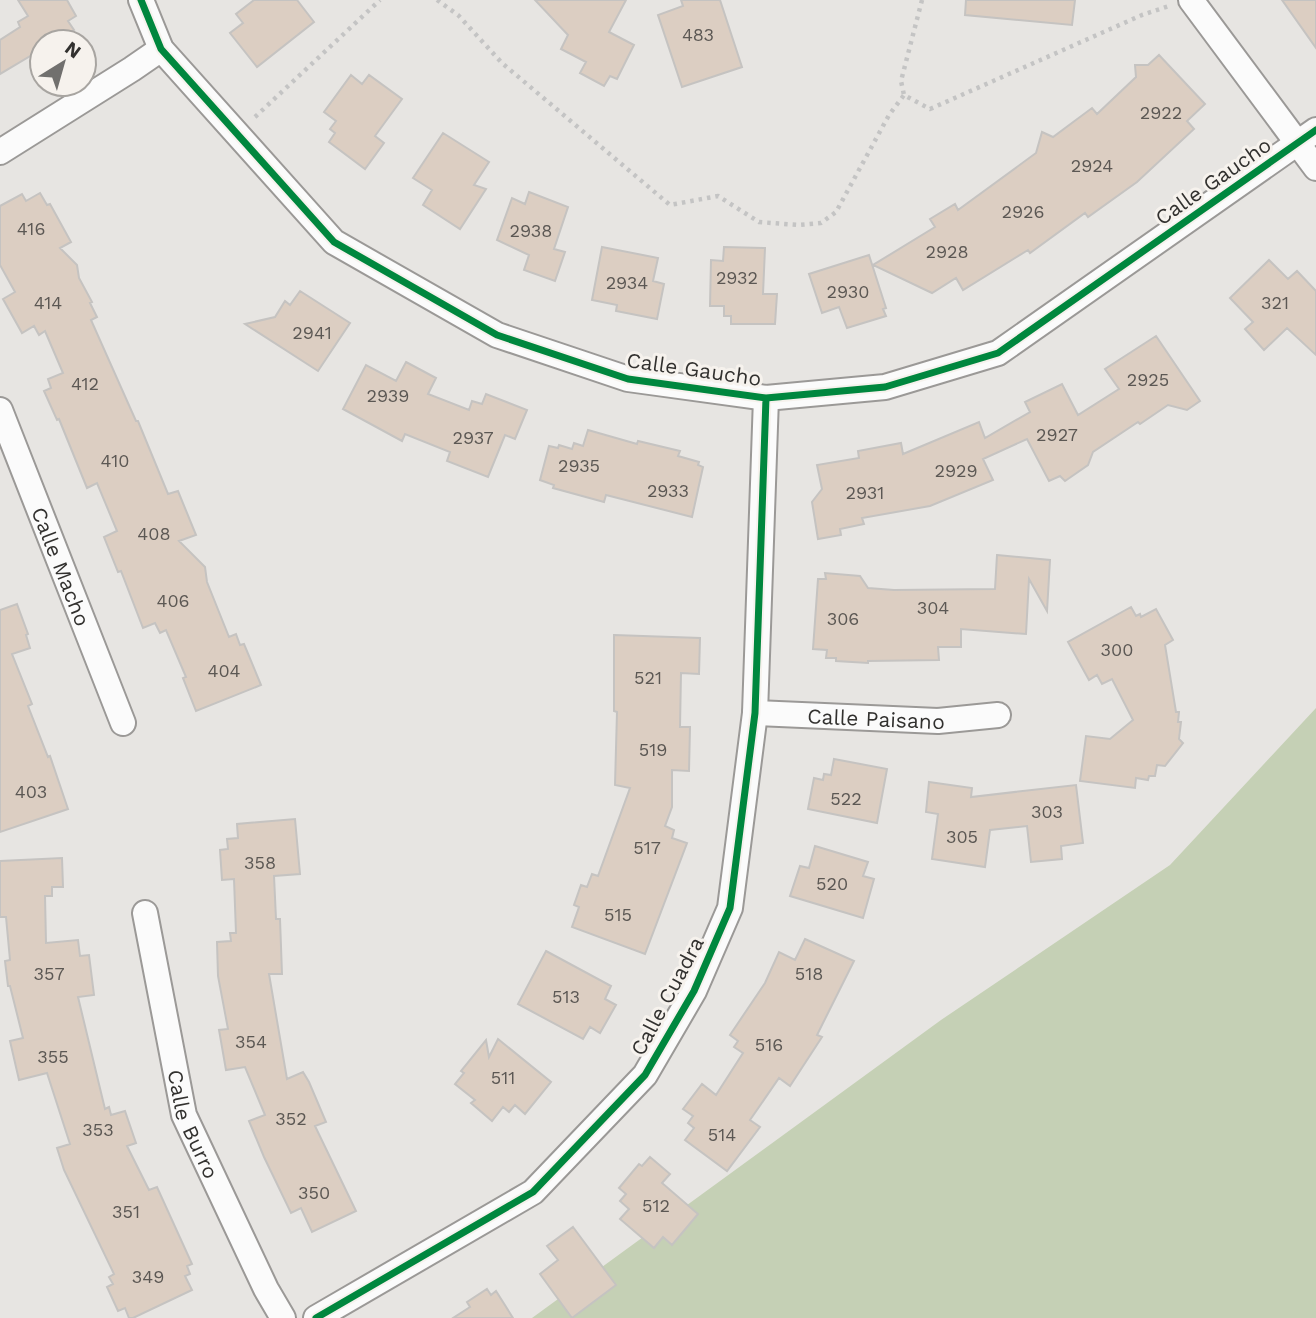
<svg xmlns="http://www.w3.org/2000/svg" width="1316" height="1318" font-family="'Work Sans',sans-serif">
<rect width="100%" height="100%" fill="#e7e5e2"/>
<path fill="#c5d0b5" d="M1316,708V1318H532L941,1020L1170,865Z"/>
<path fill="#dccec2" stroke="#c5c3c1" stroke-width="2" d="M18,0H67L76,16L68,21L74,30L54,42H42V49L0,74V40L20,27L18,22L28,16Z
M254,0H297L314,22L257,67L230,33L243,23L236,14Z
M535,0H626L609,32L634,45L617,79L610,76L604,86L580,73L586,62L561,49L568,35Z
M681,0H720L742,67L682,87L658,15L683,6Z
M966,0H1075L1072,25L965,15Z
M1282,0H1316V48Z
M1159,55L1205,104L1187,121L1194,129L1137,182L1088,217L1085,213L1030,253L1028,250L963,290L956,278L932,293L873,265L935,227L930,219L955,204L958,210L1036,153L1042,132L1053,137L1092,108L1097,114L1136,77L1135,65H1148Z
M351,75L362,84L369,75L402,99L375,136L384,143L365,169L329,142L335,133L330,129L336,121L324,112Z
M443,133L489,162L474,185L486,189L460,229L423,205L432,190L413,178Z
M529,192L568,207L554,249L565,252L555,281L524,270L529,255L497,240L512,198L525,204Z
M40,193L47,205L50,204L71,242L60,248L77,265L79,278L92,302L90,303L97,317L91,320L136,421H138L168,494L178,491L196,535L179,541L205,567L207,582L229,637L236,634L240,645L244,644L261,685L196,711L183,678L186,677L166,630L160,633L155,623L143,628L121,571L118,572L104,537L117,531L97,483L87,488L59,419L57,420L44,391L51,388L48,379L63,373L45,331L39,335L34,326L22,333L3,299L15,292L0,265V206L22,194L26,201Z
M602,247L658,258L653,281L664,284L657,319L616,311L617,305L592,300Z
M724,247L765,248L763,294H777L775,324H731V316H724V306H710L711,260L723,261Z
M869,255L886,308L883,309L886,316L847,328L839,307L822,313L809,274Z
M1269,260L1288,279L1297,271L1316,291V355L1287,328L1264,350L1245,329L1253,322L1230,298Z
M300,291L350,323L318,371L245,324L275,317L285,301L290,305Z
M1156,336L1200,401L1187,410L1168,405L1140,424L1138,422L1093,452L1088,465L1065,481L1060,476L1049,481L1027,439L983,459L993,480L930,506L862,518L864,524L840,529L841,535L818,539L812,502L822,489L817,465L859,458L858,451L901,443L903,454L979,422L985,438L1030,412L1025,402L1062,384L1078,415L1119,389L1105,369Z
M406,362L436,378L428,394L469,410L472,401L482,404L486,394L527,410L515,439L505,435L488,477L447,461L450,452L405,434L402,441L343,409L366,365L396,381Z
M588,430L637,444L638,441L680,451L678,456L699,462L698,465L703,467L692,517L606,495L604,502L553,488L554,485L540,480L549,446L558,448L559,445L572,449L574,443L583,446Z
M997,555L1050,560L1047,611L1029,579L1026,634L961,629V647H938L939,660L868,661V663L836,661V658H826L827,650L813,649L818,579H826L825,573L860,576L868,588L894,590L995,589Z
M17,604L28,634L26,635L30,648L12,654L32,704L28,706L48,757L50,756L68,809L0,832V610Z
M1131,607L1136,616L1140,614L1141,617L1156,609L1173,640L1165,645L1176,712H1179L1178,722H1181L1179,739L1183,743L1165,766L1157,765L1155,776H1149L1148,780L1136,778L1135,788L1080,781L1086,736L1110,739L1133,720L1112,679L1102,684L1097,675L1089,680L1068,642Z
M614,635L700,638L699,674L681,673L680,727H690L689,771L672,770V807L665,826L674,830L672,838L687,843L645,954L572,927L579,907L574,905L581,885L587,887L592,874L598,876L630,788L615,785L617,712L614,711Z
M834,759L887,769L877,823L808,809L814,778L823,780L824,774L831,775Z
M929,782L972,788L971,797L1076,785L1083,843L1061,846L1062,859L1031,862L1027,826L990,830L985,867L932,859L938,814L926,812Z
M295,819L300,874L274,876L276,919H280L282,974H269L287,1079L303,1072L309,1082L326,1122L315,1126L356,1211L312,1232L301,1208L291,1213L264,1157L249,1121L265,1115L245,1067L226,1070L219,1030L228,1029L218,976L217,942L231,941L230,933H236L234,879L222,880L220,850L228,849L227,839L238,838L237,824Z
M815,846L868,862L863,876L874,879L863,918L790,896L800,866L809,868Z
M62,858L63,887H52V896H45L46,943L78,940L80,956L89,955L94,995L78,997L105,1109L109,1107L111,1115L125,1111L136,1143L127,1146L149,1190L157,1187L192,1264L187,1266L190,1274L185,1276L192,1290L133,1318H129L125,1308L118,1311L107,1287L113,1284L109,1277L114,1274L64,1170L57,1148L70,1144L47,1073L19,1080L10,1041L23,1038L10,986H8L5,961L10,960L6,917H0V861Z
M805,939L854,961L817,1035L822,1037L790,1086L779,1078L750,1120L760,1127L727,1171L685,1140L694,1128L688,1123L693,1116L683,1109L702,1084L716,1095L743,1053L734,1047L738,1041L730,1035L765,983L779,952L795,960Z
M546,951L611,986L605,999L616,1005L600,1033L590,1027L583,1039L518,1004Z
M498,1039L551,1082L525,1114L515,1105L509,1112L503,1107L492,1121L471,1103L475,1100L455,1084L464,1073L461,1071L486,1040L489,1057Z
M650,1157L670,1174L662,1183L698,1214L672,1245L663,1237L654,1248L620,1219L629,1209L620,1201L626,1194L619,1188L639,1164L642,1166Z
M573,1227L616,1285L572,1318L540,1274L558,1260L547,1246Z
M487,1289L491,1295L496,1291L513,1318H453L470,1307L467,1302Z"/>
<g fill="none" stroke-linecap="round" stroke-linejoin="round">
<defs>
<g id="street">
<path d="M141,0L161,49L334,242L497,335L628,379L766,398L885,387L998,353L1316,130"/>
<path d="M1191,0L1316,168"/>
<path d="M0,152L132,69L161,49"/>
<path id="s1" d="M0,410L123,723"/>
<path id="s2" d="M755,713L938,721L998,715"/>
<path id="s3" d="M145,913L184,1115L266,1289L283,1318"/>
<path d="M316,1318L533,1192L645,1075L694,991L730,908L755,713L766,398"/>
</g>
</defs>
<use href="#street" stroke="#9b9997" stroke-width="28"/>
<path stroke="#c4c4c4" stroke-width="4.5" stroke-dasharray="3.5 5" stroke-linecap="butt" d="M437,0L458,15L502,63L670,205L718,196L759,222L798,225L821,223L836,212L889,115L904,95
M922,0L901,81L904,95L930,109L1142,15L1169,6
M255,117L380,0"/>
<use href="#street" stroke="#fbfbfb" stroke-width="24"/>
<defs>
<path id="cycleway" d="M141,0L161,49L334,242L497,335L628,379L766,398L885,387L998,353L1316,130
M316,1318L533,1192L645,1075L694,991L730,908L755,713L766,398"/>
</defs>
<use href="#cycleway" stroke="#f6f2ed" stroke-width="11"/>
<use href="#cycleway" stroke="#00873e" stroke-width="7"/>
</g>
<g text-anchor="middle" dominant-baseline="central" stroke-width="6" stroke-linejoin="round" paint-order="stroke">
<g font-size="18" fill="#5c5854">
<text x="698" y="34">483</text>
<text x="1161" y="112">2922</text>
<text x="1092" y="165">2924</text>
<text x="1023" y="211">2926</text>
<text x="31" y="228">416</text>
<text x="531" y="230">2938</text>
<text x="947" y="251">2928</text>
<text x="737" y="277">2932</text>
<text x="627" y="282">2934</text>
<text x="848" y="291">2930</text>
<text x="48" y="302">414</text>
<text x="1275" y="302">321</text>
<text x="312" y="332">2941</text>
<text x="1148" y="379">2925</text>
<text x="85" y="383">412</text>
<text x="388" y="395">2939</text>
<text x="1057" y="434">2927</text>
<text x="473" y="437">2937</text>
<text x="115" y="460">410</text>
<text x="579" y="465">2935</text>
<text x="956" y="470">2929</text>
<text x="668" y="490">2933</text>
<text x="865" y="492">2931</text>
<text x="154" y="533">408</text>
<text x="173" y="600">406</text>
<text x="933" y="607">304</text>
<text x="843" y="618">306</text>
<text x="1117" y="649">300</text>
<text x="224" y="670">404</text>
<text x="648" y="677">521</text>
<text x="653" y="749">519</text>
<text x="31" y="791">403</text>
<text x="846" y="798">522</text>
<text x="1047" y="811">303</text>
<text x="962" y="836">305</text>
<text x="647" y="847">517</text>
<text x="260" y="862">358</text>
<text x="832" y="883">520</text>
<text x="618" y="914">515</text>
<text x="49" y="973">357</text>
<text x="809" y="973">518</text>
<text x="566" y="996">513</text>
<text x="251" y="1041">354</text>
<text x="769" y="1044">516</text>
<text x="53" y="1056">355</text>
<text x="503" y="1077">511</text>
<text x="291" y="1118">352</text>
<text x="98" y="1129">353</text>
<text x="722" y="1134">514</text>
<text x="314" y="1192">350</text>
<text x="656" y="1205">512</text>
<text x="126" y="1211">351</text>
<text x="148" y="1276">349</text>
</g>
<g font-size="21" fill="#32312f" stroke="#f6f2ed">
<text transform="translate(1213 181) rotate(-35)">Calle Gaucho</text>
<text transform="translate(694 369) rotate(8)">Calle Gaucho</text>
<text stroke="none"><textPath href="#s1" startOffset="168">Calle Macho</textPath></text>
<text stroke="none"><textPath href="#s2" startOffset="121">Calle Paisano</textPath></text>
<text transform="translate(667 996) rotate(-62)">Calle Cuadra</text>
<text stroke="none"><textPath href="#s3" startOffset="217">Calle Burro</textPath></text>
</g>
</g>
<g transform="translate(63 63) rotate(37)"><circle r="33" fill="#f6f2ed" stroke="#a8a5a1" stroke-width="2"/>
<path d="M0-5L12 26L0 18L-12 26Z" fill="#71706e"/>
<text y="-10" font-size="19" font-weight="bold" text-anchor="middle" fill="#32312f">N</text>
</g>
</svg>
